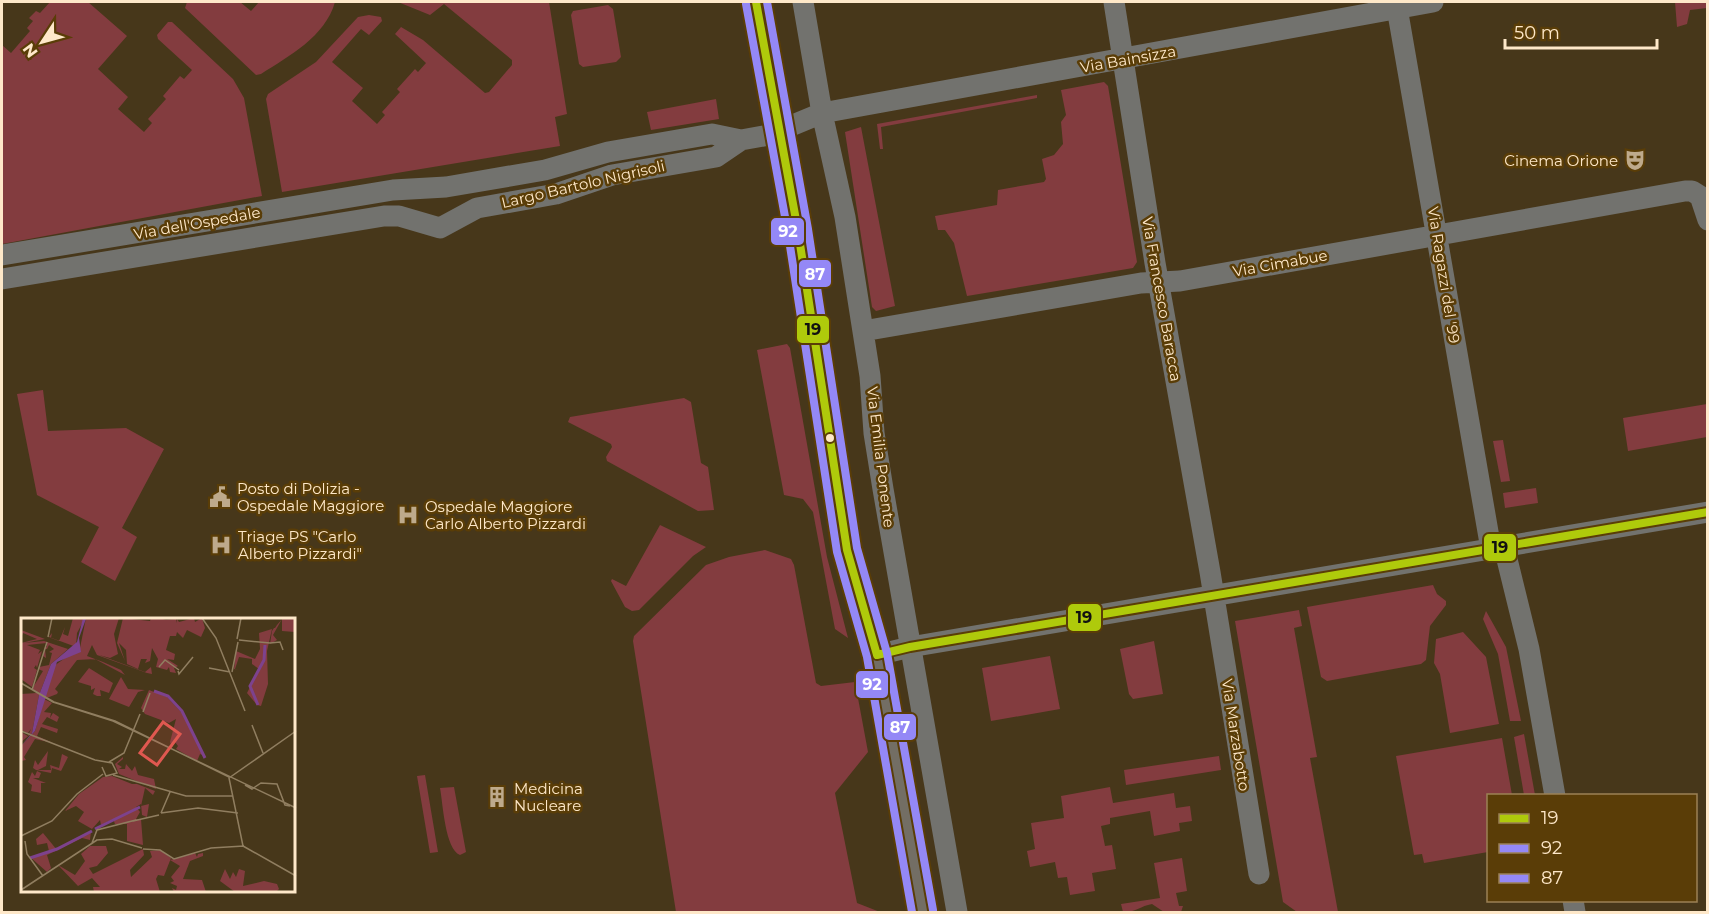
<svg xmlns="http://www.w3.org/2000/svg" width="1709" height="914" font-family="Montserrat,sans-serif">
<rect width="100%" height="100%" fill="#47371a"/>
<path fill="#833c3f" d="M50,2H88L127,36L98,69L128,97L118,109L144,132L152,123L148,119L166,99L163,96L180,76L184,79L192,70L158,39L157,35L168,22H172L233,79L244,98L262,196L2,244V45L11,53L30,31L27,28L33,21L29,18L36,11L40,13Z
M187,2H240L251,11L259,2H335C325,37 289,56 261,74L256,75L185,8Z
M398,2H549L567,114L555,117L560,146L282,192L266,99L268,94L316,62L358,17L369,15L381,17L382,21L369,35L361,29L332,62L363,88L352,101L377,124L385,115L382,112L400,92L397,89L415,69L418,72L426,63L395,34L401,27L423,40L485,93L489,92L512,65V60L444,4L430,15Z
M1675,2H1707V8L1690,10L1687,24L1677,27Z
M608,5L613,9L621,57L616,62L583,67L579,64L571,15L573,11Z
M1104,82L1108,86L1137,262L1133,268L967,296L954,243L945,230H938L935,216L997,205L998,190L1044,182L1046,179L1042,159L1054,155L1063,144L1061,122L1066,115L1061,90Z
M1037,95V98L881,127L883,149H880L877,124Z
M716,99L719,119L651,130L647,112Z
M861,127L895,306L876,311L872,307L845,132Z
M787,344L790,348L827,557L848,638L835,629L813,512L803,499L784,495L757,350Z
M43,390L48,431L126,428L164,449L122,528L137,537L115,581L81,562L99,527L37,495L17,394Z
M684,398L691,402L701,463L708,467L714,510L698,511L607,461L606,457L612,447L611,444L568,422L570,417Z
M1707,404V437L1628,451L1623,418Z
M1503,440L1510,481L1501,482L1493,441Z
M1536,488L1538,503L1505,508L1503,493Z
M660,525L706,547L693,556L639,610L632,611L625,607L611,581L612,579L626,586Z
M765,550L791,559L794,565L816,683L821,686L855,682L868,752L835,793L857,903L880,912H676L633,641L634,636L706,565L729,557Z
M1433,585L1437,594L1446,601V605L1430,626L1426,660L1421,664L1327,681L1321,677L1307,607Z
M1299,610L1302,626L1294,628L1317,757L1310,758L1338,912H1297L1283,902L1235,621Z
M1486,611L1506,647L1521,721H1510L1498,654L1483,619Z
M1463,632L1486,657L1499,724L1450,733L1440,674L1434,663L1436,639Z
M1154,641L1163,694L1133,699L1129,694L1120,649Z
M1050,656L1060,709L991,721L982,668Z
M1524,734L1535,795H1524L1514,737Z
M1502,738L1512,795L1488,796V852L1424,863L1422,854L1414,855L1396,756Z
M1219,756L1221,770L1126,785L1124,770Z
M425,775L438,852L430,853L417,776Z
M454,787L466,852L460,855C445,849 443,804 440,788Z
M1110,787L1113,803L1174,793L1176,808L1190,806L1192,821L1179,823L1180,831L1154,836L1150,811L1110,818V824L1101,826L1105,846L1112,845L1116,869L1092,873L1095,891L1070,895L1067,877L1058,878L1055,862L1030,867L1027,851L1035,849L1031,823L1064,818L1061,796Z
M1182,858L1187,891L1176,893L1179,906H1183L1181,912H1164L1152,904C1140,906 1135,913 1123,912L1121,904L1160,898L1154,863Z"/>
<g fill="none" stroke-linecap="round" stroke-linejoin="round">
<path stroke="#72726e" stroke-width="21" d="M803,2L822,113L845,217L870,376L874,433L883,489L957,912
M1114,2L1155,263L1210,572L1259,874
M1396,2L1491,549
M2,255L393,190L446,187L545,170L608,152L712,134L741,140L769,135L822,113L1433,2
M2,279L384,216H399L440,228L477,208L556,194L612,175L716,157L741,140
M863,331L1141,283L1180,281L1685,191H1692L1700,196L1708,220
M1504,547L1529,649L1555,796
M877,655L910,647L1708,512
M1573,900L1575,912"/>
<path stroke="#736e64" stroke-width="26" d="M756,2L798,231L847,550L877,655L923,912"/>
<defs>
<path id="bus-1" d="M756,2L798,231L847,550L877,655
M877,655L910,647L1708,512"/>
<path id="bus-2" d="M746,4L788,233L837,552L867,657L912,912"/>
<path id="bus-3" d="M767,2L808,229L857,548L887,653L933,910"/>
</defs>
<use href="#bus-1" stroke="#5a3d07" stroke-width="12"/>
<use href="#bus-2" stroke="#5a3d07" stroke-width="12"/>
<use href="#bus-3" stroke="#5a3d07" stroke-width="12"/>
<use href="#bus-1" stroke="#afca0b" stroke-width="8"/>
<use href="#bus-2" stroke="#9488f6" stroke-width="8"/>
<use href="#bus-3" stroke="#9488f6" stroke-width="8"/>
</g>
<defs>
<symbol id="theatre-bare" viewBox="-9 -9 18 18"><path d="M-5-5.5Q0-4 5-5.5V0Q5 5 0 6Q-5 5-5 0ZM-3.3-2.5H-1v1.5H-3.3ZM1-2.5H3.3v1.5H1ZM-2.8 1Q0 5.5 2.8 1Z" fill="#beaa8c" stroke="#5a3d07" stroke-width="2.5" paint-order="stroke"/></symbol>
<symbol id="civic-bare" viewBox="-9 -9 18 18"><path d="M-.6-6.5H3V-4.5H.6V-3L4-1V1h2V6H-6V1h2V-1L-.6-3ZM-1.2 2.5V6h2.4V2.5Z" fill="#beaa8c" stroke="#5a3d07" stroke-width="2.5" paint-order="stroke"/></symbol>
<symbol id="hospital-bare" viewBox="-9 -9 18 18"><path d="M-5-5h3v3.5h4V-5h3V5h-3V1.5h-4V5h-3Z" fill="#beaa8c" stroke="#5a3d07" stroke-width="2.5" paint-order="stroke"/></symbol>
<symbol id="building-bare" viewBox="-9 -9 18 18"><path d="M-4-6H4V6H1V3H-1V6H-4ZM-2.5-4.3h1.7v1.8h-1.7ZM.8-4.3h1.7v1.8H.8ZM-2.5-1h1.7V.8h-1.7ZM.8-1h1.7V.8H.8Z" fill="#beaa8c" stroke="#5a3d07" stroke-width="2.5" paint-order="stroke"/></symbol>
</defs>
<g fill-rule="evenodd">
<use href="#theatre-bare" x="1620" y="145" width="30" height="30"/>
<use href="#civic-bare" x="205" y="482" width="30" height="30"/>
<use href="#hospital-bare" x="393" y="500" width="30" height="30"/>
<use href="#hospital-bare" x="206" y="530" width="30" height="30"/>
<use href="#building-bare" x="482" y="782" width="30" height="30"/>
</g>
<circle fill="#fee8c9" stroke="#5a3d07" stroke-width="2" cx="830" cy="438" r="5"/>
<g text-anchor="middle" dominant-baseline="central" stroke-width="5" stroke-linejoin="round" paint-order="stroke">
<g font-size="15" fill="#fee8c9" stroke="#5a3d07">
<text transform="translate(1128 59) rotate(-10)">Via Bainsizza</text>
<text transform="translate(583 184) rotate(-13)">Largo Bartolo Nigrisoli</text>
<text transform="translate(197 223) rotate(-10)">Via dell'Ospedale</text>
<text transform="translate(1280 263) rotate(-10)">Via Cimabue</text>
<text transform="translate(1444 275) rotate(81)">Via Ragazzi del '99</text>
<text transform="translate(1162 299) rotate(80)">Via Francesco Baracca</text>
<text transform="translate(881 457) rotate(83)">Via Emilia Ponente</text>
<text transform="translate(1236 735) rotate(81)">Via Marzabotto</text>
</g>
<g font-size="15" fill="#fee8c9" stroke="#5a3d07" text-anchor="start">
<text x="1618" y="160" text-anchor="end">Cinema Orione</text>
<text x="237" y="488">Posto di Polizia -<tspan x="237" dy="17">Ospedale Maggiore</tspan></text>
<text x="425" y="506">Ospedale Maggiore<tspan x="425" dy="17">Carlo Alberto Pizzardi</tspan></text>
<text x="238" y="536">Triage PS "Carlo<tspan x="238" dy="17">Alberto Pizzardi"</tspan></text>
<text x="514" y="788">Medicina<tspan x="514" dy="17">Nucleare</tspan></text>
</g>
</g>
<g transform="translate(21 618)">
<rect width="274" height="274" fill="#47371a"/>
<path d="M52,0H64L56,15L55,28L59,30L65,0H98L93,16L97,36L89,40L78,37L124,54L130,49L131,56L126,55L76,37L71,27L66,38L82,44L100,52L104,57L74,41L56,42L34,71L37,74L36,76L23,81L31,85L23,94L30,95L29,100L32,95L38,99L36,104L26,99L21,106L37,111L36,115L20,109L16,118L32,125L14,121L3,139L5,142L0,143V128L14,113L33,48L58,30L28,19L31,15L30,20L38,23L44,9L42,16L47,18ZM102,0L129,3L130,0H148L142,2L155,1V5L156,1L158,4L173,0L174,4L181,0L184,10L180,19L166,12L162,20L156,14L155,18H149L145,32L154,36L153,42L146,41L157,48L153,50L155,55L149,54L148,49L146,52L135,49L137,41L131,30L129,43L124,45L126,41H120L117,51L106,46L105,32L98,25L104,43L96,25ZM262,0H274V14L261,13V1L252,17L256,22L249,26L251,13L253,10H254L256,7ZM251,11L246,33L247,66L240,88L236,87L226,75L238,51L231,46V41L218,39L214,51L218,52L213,51L215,33L234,41L239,31L238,15ZM0,12L24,21L3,25L23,23L47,31L30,46L18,77L11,115L0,124V114L7,118L10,111L7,115L0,112V76L16,75L11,71L22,53L17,51L18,49L28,47L31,35L28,34L33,31L28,27L26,31H24L25,40L22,38L24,29H26V25L6,27L19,32L17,36L21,33L16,50L15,47L13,50L16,52L11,69L0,61V25L16,21L2,15L0,20ZM68,50L92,65L88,75L79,72L80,78H76L72,76L74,70L70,72V68L57,64ZM100,59L107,71L124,72L117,74L108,89L88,81ZM128,72L146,79L162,96L184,138L179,136L176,143L155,131L157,128L154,124L151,129L149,124L155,101L148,105L124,96L120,90ZM27,133L25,148L17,152H30L29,147L38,150L41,136L47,139L40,153L31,150L30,155L15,152L12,150L14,142L17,147ZM102,139V141L96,146L101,149L98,151H104L105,146L111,153L114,148L117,157L133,161L135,171L98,156L94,146ZM16,153L20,155L18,160H12L25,165H20V175L10,173L11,167L7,164L11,154L14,158ZM91,158L111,166H116L134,173L132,177L124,170L120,188L128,186L126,199L121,197L120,186L115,189L119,194L115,201H120L122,227L106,223V206H94L92,201L80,207L79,202L71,211L57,203L63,194L55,188L44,193L58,176L82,159ZM70,213L69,222L61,220L26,237L30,250L26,254L9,239L34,232L28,233L26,225L16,227L15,221L22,215L36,232ZM69,228H85L87,235L76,248L68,250L72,256L122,231L123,237L109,252L110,259L131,239L129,233L139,232L150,240L143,258L137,257L135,261L139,274H73L72,269H79L71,260L57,268L37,247L54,257L64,243L60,236ZM174,235L176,239L177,236L182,235V238L169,243L162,261L181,262L185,274H153L151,270L155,272L156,268L149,265L153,263L150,259L159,248L149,242ZM204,251L209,261L212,254L215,259L218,251L224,253L222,268L243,263L256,266L258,271L255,274H214L199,263Z" fill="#833c3f"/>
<path d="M62,0L65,1L58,20L60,34L36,44L14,113L0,128L11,115L18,77L30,46L56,24Z" fill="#7d428d"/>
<path fill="none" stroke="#7d428d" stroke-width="3" d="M133,73L147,78L161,93L184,140M237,87L229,68L243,42L244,27M74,211L119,189M9,240L36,231L71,213"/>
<path fill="none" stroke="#907e60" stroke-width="1.5" d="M181,0L195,20L224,93M27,19L31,0M216,21L220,0M218,22L249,25M249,25L259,24L262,32M138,49L144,42L158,52M188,50L209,54M157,53L158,56L172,39M211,54L217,24M0,65L33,84L94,103L208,159M0,65L32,84L92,103L275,190M11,72L26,24M122,94L129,75M231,107L242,135M0,113L74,142M74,142L91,145L96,155L85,158L81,149M88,144L103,135L119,96M92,157L165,178H212M224,167L231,171L240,165L256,166L264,187L269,188M140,195L177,190L217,195M140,195L149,174M112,203L138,197M0,218L31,203L56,176L82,156M75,222L91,221L121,230M4,223L6,236L22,258M71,225L76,212L115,202M222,228L208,160L275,113M222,228L275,258M122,231L139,232L153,241L190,230L223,228M0,272L76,222"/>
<path fill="#e05850" fill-opacity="0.15" stroke="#e05850" stroke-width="3" d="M142,104L159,116L136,147L119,135Z"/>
<rect width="274" height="274" fill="none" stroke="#fee8c9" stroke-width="3"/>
</g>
<g stroke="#5a3d07" stroke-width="2">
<rect x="770" y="217" width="35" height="29" rx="6" fill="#9488f6"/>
<rect x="798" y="259" width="34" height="29" rx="6" fill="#9488f6"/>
<rect x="796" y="315" width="34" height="29" rx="6" fill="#afca0b"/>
<rect x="1483" y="533" width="34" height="29" rx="6" fill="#afca0b"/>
<rect x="1067" y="603" width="35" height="29" rx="6" fill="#afca0b"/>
<rect x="855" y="670" width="34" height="29" rx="6" fill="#9488f6"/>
<rect x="883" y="713" width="34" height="28" rx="6" fill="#9488f6"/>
</g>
<g font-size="16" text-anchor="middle" font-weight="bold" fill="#fff">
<text x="788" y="237">92</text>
<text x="815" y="280">87</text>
<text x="872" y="690">92</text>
<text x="900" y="733">87</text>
</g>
<g font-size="16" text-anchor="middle" font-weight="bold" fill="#111">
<text x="813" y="335">19</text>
<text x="1500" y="553">19</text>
<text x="1084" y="623">19</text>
</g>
<rect width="1709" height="914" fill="none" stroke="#fee8c9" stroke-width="6"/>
<rect x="1487" y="794" width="210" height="108" fill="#5a3d07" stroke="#9c8155" stroke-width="1.5"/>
<rect x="1499" y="814" width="30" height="9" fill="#afca0b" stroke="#9c8155" stroke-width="1.5"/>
<text x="1541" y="824" font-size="18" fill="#fee8c9">19</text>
<rect x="1499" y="844" width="30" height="9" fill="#9488f6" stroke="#9c8155" stroke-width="1.5"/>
<text x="1541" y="854" font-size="18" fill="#fee8c9">92</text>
<rect x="1499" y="874" width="30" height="9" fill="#9488f6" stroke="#9c8155" stroke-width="1.5"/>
<text x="1541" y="884" font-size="18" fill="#fee8c9">87</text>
<g transform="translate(42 42) rotate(234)" stroke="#5a3d07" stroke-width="4.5" paint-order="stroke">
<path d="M0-4.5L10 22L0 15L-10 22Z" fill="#fee8c9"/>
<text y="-9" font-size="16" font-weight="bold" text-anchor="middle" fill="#fee8c9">N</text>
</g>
<path d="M1505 39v9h152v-9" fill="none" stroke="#fee8c9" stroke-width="3"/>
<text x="1514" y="39" font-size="18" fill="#fee8c9" stroke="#5a3d07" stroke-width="4.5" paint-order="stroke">50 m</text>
</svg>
